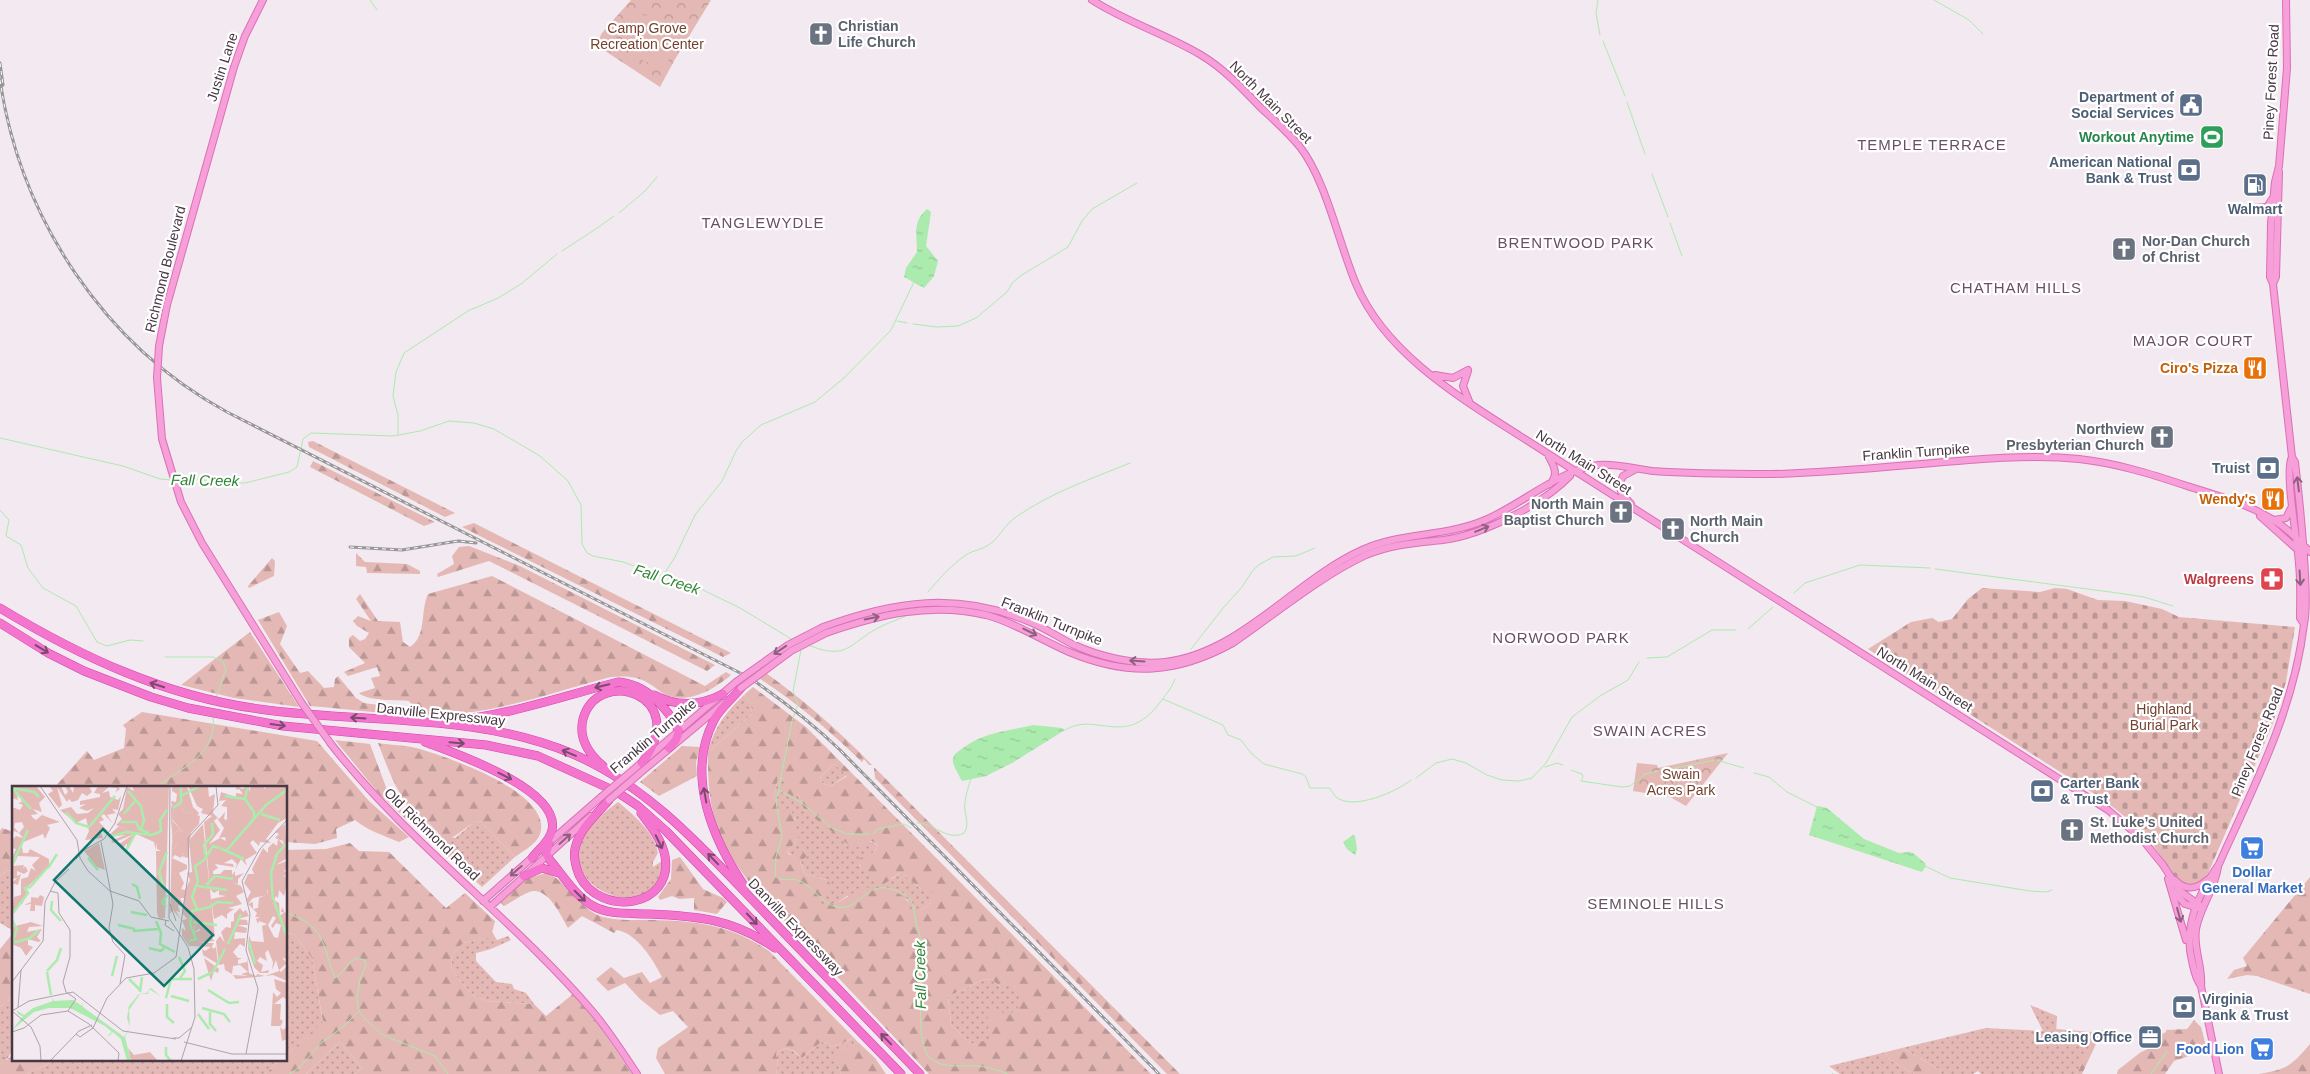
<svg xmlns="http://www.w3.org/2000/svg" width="2310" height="1074" font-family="Arial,sans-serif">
<defs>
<pattern id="grass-dots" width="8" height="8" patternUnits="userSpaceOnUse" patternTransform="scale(1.25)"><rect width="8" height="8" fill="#e4b9b5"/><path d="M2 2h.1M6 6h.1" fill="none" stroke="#bb9795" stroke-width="1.8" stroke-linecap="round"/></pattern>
<pattern id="forest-firs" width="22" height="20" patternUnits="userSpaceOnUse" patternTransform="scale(1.25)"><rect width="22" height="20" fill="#e4b9b5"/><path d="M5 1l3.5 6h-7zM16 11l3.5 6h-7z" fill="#bb9795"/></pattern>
<pattern id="cemetery-stones" width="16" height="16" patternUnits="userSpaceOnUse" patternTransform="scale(1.25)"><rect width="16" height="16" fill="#e4b9b5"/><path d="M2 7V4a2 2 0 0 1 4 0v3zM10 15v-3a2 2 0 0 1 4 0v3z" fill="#bb9795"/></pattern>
<pattern id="park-crowns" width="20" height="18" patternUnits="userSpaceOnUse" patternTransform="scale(1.25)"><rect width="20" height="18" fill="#e4b9b5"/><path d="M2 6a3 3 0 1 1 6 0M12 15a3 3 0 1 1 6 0" fill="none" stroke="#bb9795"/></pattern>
<pattern id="water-ripples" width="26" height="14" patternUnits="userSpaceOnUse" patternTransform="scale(1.25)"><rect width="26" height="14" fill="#abebad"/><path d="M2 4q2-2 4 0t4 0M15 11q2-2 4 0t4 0" fill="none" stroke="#94ca96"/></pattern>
</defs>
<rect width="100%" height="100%" fill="#f3e9f0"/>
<path fill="url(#grass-dots)" d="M744,695L751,703L752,714L708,752C714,727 726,712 744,695Z
M834,764L847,775L831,786L822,783L820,777Z
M778,778L784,779L798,793L804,810L819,821L878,845L874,852L859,865L876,880L892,879L901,872L921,889H932V902L921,910H912L907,899L847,896L839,902L823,906L817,902L827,880L805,874L800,861L787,852L798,839L794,825L795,818L780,812L774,796Z
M618,802C633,814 655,833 658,853L653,862V867L662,861C659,929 556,891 583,838C590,823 605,812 618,802Z
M425,819L437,833L455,838L473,823L480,821L515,857L482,887L416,827Z
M8,870L14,872V931L0,923V876Z
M492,932L497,940L508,936L511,940L491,949L476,953V961L496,982L512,984L514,989L526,993L534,1004L487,1001L474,996L459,980L451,967L452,955L463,943L490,937Z
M286,933L294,934L312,958L323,1023L286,1055Z
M984,979L992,980L1000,986H1014L1024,998L1017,1010L1006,1017L989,1041L971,1044L951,1025L948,996L965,989Z
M14,996C14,1013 18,1049 6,1060L0,1053V1007Z
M2030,1005L2057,1016L2056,1033L2094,1038L2076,1074H1981L1978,1071L1973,1074H1941L1940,1070L1902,1048L1986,1028L2043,1031Z
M854,1038L858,1042L835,1053L841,1074H776L778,1064L776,1053L785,1048L793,1051L802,1058L821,1042L829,1043L832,1047Z
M340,1042L362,1068L355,1074H306Z
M1886,1052L1887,1058L1914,1074H1840L1829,1066Z
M56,1060H280L265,1074H27Z"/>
<path fill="url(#forest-firs)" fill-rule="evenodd" d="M313,441L455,513L445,517L309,447L308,442Z
M313,461L435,522L424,526L310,467Z
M474,523L731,653L723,657L462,527Z
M469,546L520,566L715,665L707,671L489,561L438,577L437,574L454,564L452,556L459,547Z
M356,553L365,562L407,564L420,571V574L367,573L366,567L356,566Z
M272,558L275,561L274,576L249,588L248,586Z
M492,576L705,686L726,672L731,675C713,690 688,705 664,694C659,691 654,686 648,683C637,676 624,676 611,677C564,689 515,707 466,713C415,719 362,710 310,706L258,620L279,612L287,626L280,644L300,673L308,671L324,688L334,687L335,679L338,676L356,698L364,703L407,709L412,706L409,701C398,700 366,701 359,693L375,688L371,678L380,676L377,667L348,676L344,672L365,663L349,647V638L353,635L360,641L365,639L369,633L357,626L353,621L358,616L371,621L356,599L360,594L378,621L400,622L403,642L410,647C427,636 420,611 428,594Z
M250,632L299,707L234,698L181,685Z
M766,673C805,701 839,731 872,765H869L864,759L862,762C830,731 797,703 760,679Z
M753,687L806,727L1151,1074H929L763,898C719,848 707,819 708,752L752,714L751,703L744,695ZM834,764L847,776L831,786L822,783L820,777ZM778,778L784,779L787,784L784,791L792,796L798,793L804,810L853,848L865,846L871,841L878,845L874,852L858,859C859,870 874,880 884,884L901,872L921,889H932V902L921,910H913C902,887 886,890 863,887L839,902L823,905L818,902L821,896L829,894L832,886L827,880L805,874L800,862L807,856L803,852L790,855L787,852L798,839C797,829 795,819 791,809L780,812L774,796ZM984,979L992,980L1000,986H1014L1023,998L1017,1010L1006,1016L999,1009H987L989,1040L971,1044L951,1025L948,996L965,989Z
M142,712L317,741L369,801L409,837L399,842C383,835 368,831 355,820L336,829L337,838L315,844L286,842V788H54L87,751L94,760L124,748L126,729L123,725Z
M335,740L370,744L390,798L408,817L406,819L379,794Z
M378,743C391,745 404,745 416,748C446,756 554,793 540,834C537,844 523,851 515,857L480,821C466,824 459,837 445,840L425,819L420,821C399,799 389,772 378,743Z
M682,746L700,747L696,763L697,776L659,796L640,782Z
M874,768H875L1180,1074H1167L875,778Z
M2,828L14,832V872L8,870L0,876V831Z
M350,843L359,851L389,852L446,908L465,893L495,921L491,937L463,943L452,955L451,967L459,980L474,996L487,1001L534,1004L546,1016L573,994L591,1013L632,1074H355L362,1068L340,1042L306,1074H265L280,1060H286V1055L323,1022L312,958L294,934L286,933V850L326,849Z
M680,857L703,889L723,898L727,902L717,914L694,910V898L679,899L672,896L660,900L658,897L671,879L672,860Z
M546,873C569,881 578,909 603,917C618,921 636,920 652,920C698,921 731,925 769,951L854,1038L832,1047L829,1043L821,1042L802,1058L794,1051L785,1048L776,1053L778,1064L776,1074H665L656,1058L658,1048L688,1027L673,1011L660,1015L640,999L625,983L608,991L596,979L611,967L624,978L642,972L650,983L662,977C653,960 638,934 617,930L614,933L582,916L568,928C561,916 550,890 533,891C524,893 512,902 504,906L500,902L526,879Z
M2310,877V994L2257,976L2247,975L2227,979L2234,970L2247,966L2243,958Z
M14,932V996L0,1007V949Z
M2194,1020L2201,1027L2207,1050L2174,1061L2165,1074H2117L2118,1070L2141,1052L2159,1044L2160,1035L2166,1032V1030L2187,1029Z
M2056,1029L2091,1032L2104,1030V1036L2096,1044L2082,1074H2076L2093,1038L2056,1033Z
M858,1042L875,1058L886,1074H841L834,1053Z
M2310,1044V1074H2258C2287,1070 2291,1066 2310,1044Z
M12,1046H14V1060H56L27,1074H0V1053L7,1060L11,1056Z
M1902,1048L1940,1070L1941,1074H1914L1887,1058L1886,1052Z"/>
<path fill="url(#cemetery-stones)" d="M1982,588L2040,592L2055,588L2067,589L2098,600L2125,601L2162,609L2179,617L2295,627L2286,682L2272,726L2206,878L2193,885H2185L2176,878L2144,832L2104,800L1868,649L1911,622L1932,618L1939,622L1952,619L1968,599Z"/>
<path fill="url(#park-crowns)" d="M631,0H711L674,61L660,87L596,45L602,33Z
M1728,753L1686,806L1670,797L1633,791L1637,763L1657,765L1658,768Z"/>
<path fill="#e4b9b5" d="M639,14L677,23L679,29L665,70L635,57C627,38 631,32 639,14Z"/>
<path fill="url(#water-ripples)" d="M927,209L931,212L926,246L938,261L934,276L924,288L904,277L906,268L917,252C917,235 912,222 927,209Z
M1033,725L1062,728L1065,730L1012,763L986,776L962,781C959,775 952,765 953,759C953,754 959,751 963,748C984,732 1008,731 1033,725Z
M1817,806L1827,808L1864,839L1899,853L1909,852L1913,853L1925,863L1926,866L1922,872L1809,835Z
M1353,835L1355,836L1357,849L1355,855L1347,849L1343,842Z"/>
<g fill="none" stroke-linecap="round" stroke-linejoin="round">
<path stroke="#abebad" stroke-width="1" d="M370,0L377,10
M1598,0L1596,13L1600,35
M1934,0L1969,20L1983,34
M1603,41L1625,96
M1627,102L1645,154
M1652,174L1668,217
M619,213L645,191L657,177
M1670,223L1682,256
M562,251C580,239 597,229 614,216
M897,321L907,323
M913,324L937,327L958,326L976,318L1007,292L1013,282L1022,275L1068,247L1082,221L1092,209L1137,183
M398,434V415L393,396L396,372L404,353L468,311L498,298L521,284L557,254
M0,438L123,466L160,479L171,480
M178,480L196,479L228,483H245L289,472L297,467L303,439L311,433L393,436L420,431L449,421L474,423L494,429L540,456L568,481L581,505L582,544L587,553L593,556L623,562L701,589L740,608L793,640
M0,510L9,520L6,536L21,545L28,568L43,588L76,606L97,642L107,646L130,640L143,641
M1935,569L2118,593L2144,597L2173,606
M663,576L675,557L695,515L722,481L736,451L742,442L761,425L815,402L845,377L891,330L914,282
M928,592C939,579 951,565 966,555C973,550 982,550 990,544C1000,537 1005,524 1016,517C1050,493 1091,479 1130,463
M1794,593L1805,583L1860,565L1930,568
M1748,629L1773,607
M808,645C848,661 848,644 878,628C887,623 897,620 906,616
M1191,649L1223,608L1242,587L1253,570L1260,564L1273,557L1296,556L1315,548
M801,650L793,691L798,704L792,721L776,802L782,836L776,857L775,876C782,883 792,877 800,881C814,887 821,904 837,907C858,912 866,881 891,889C897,891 903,892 908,897C914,903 914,911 915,918C917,929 922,940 923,951C924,974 913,1045 931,1059C943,1069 964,1065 978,1066C988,1067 999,1070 1008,1074
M165,657H213L223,662L226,669L216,698
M1647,658L1667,657L1712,630H1736
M1163,699L1223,725L1228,735L1241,740L1251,753L1264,764L1302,774L1306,777L1310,788H1329C1332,790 1333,794 1336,797C1353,811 1396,792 1411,780
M1065,730C1096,711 1124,748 1158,705C1164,697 1172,688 1175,679
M1545,767L1557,763L1563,765
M1571,770L1582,774L1583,777L1581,781L1622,787L1630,786L1645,774L1654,772L1716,760L1744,768
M1754,773L1769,777L1787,792L1817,807
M1416,778L1436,763L1452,759L1466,763L1487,775L1502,780L1519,781L1532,778L1546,763L1572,717L1600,696L1628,680L1639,662
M155,788C181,768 218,755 213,716
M779,790L802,803L832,828L847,834H870
M917,823C933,822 947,842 964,833C971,823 963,813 965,802C966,793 969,786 971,778
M874,834L877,829L904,824L911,828
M1925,866L1950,878L2030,891L2046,892L2052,890
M286,913C327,926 321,944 335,978C345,973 346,960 359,958L365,961L366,965L360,979L357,999L359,1011L364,1018L383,1035L435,1056L448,1074
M1832,1073L1833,1074
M289,1074L300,1067L321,1043L343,1027L358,1012
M2151,1074L2167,1051"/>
<defs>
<path id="major" d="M1092,0C1126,22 1166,34 1201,55C1223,68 1242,88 1260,107C1274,120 1288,132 1300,147C1326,180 1339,244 1356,284C1385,353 1459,397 1520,436L2108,810L2142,839L2163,865L2180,891L2203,908
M2253,208L2267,207L2272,199
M2273,284L2276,277L2279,172
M159,346L167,305L234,67L245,36L263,0
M1468,371L1463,386L1469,401
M1435,375L1453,378L1468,370
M157,378L162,439L181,502L202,543L301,702
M1548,455C1554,466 1559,474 1550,484
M2292,457C2284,470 2298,544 2299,564C2301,582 2300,600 2300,618L2304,624
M1631,504L1622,494L1619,485L1623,476L1636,469
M2260,516L2299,551
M2274,520L2286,518L2291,508
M823,627C894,601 958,591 1030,622C1045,628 1058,637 1072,644C1100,657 1134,665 1165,662C1241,653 1295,580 1362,550C1401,532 1446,537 1485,520C1521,505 1559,470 1598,465C1616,463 1635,469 1653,471C1692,474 1732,474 1772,474C1837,473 1903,465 1969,460C2006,457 2043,455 2079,459C2116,463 2151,474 2187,486C2219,496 2253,505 2281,525C2292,533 2301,543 2310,552
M826,633C878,615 930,602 986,615C1016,623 1041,640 1069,652C1129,677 1177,674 1233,643C1275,614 1321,576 1366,555C1392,544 1416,543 1443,540C1483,535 1543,504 1570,476
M331,744C408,843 512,917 593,1012C609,1031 623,1053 637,1074
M633,770L736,682
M639,774L724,703
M546,845L601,797
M2218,867C2215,889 2200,907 2196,929C2193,949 2203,967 2201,986L2219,1074
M2168,879L2186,940
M2175,880C2185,891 2197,889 2207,880
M2174,892L2185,904L2198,908
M483,901L535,855
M490,907L591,816
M2201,986C2195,978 2194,970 2192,961C2183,926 2199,893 2219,864C2254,786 2294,710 2304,624C2310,599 2299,495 2295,462L2292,457L2273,284L2270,277L2271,223L2275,182L2279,166L2287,68L2286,0"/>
<path id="highway" d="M0,608C81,657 165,696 259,709C363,724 475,712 573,754C652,788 708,854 767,915C818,968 869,1021 920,1074
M0,623L48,653L84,671L151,697L188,708L283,726L486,745L538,756L617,792L638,806L666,831L901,1074
M741,688C733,698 720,708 714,720C685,776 713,840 745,887
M654,695C677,707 700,706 723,694
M450,721C506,716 563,696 618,682C646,684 667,707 679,731L676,740L669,748
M425,742C454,753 561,789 552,830C550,841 539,849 532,858
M603,766C589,754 578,739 583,719C598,665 693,695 642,763
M609,800C596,815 579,829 575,849C573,858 576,867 579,875C600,918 674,908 665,856C662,840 650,825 641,813
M549,843L546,853L549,859C562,874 575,896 593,906C609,915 630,913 649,914C698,916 733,919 775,948
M524,876L542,868L559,873"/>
</defs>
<use href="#major" stroke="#db70b8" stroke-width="8"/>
<use href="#highway" stroke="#d245ad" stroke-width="9"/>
<use href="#major" stroke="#f79fd9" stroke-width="6"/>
<use href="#highway" stroke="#f375ce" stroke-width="8"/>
<defs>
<path id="rail" d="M0,63L3,85
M0,80C20,218 104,345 227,412L750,678C782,700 812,723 840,750L1159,1074
M350,547L402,550L458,541L476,543"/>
</defs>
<use href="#rail" stroke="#979797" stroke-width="3"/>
<use href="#rail" stroke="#fff" stroke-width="1" stroke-dasharray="4" stroke-linecap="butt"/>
<defs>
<path id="major-bridge" d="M157,378L159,346
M736,682L788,645L823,627
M741,688L791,651L826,633
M301,702L331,744
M601,797L633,770
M609,800L639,774"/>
</defs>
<use href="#major-bridge" stroke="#db70b8" stroke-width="8" stroke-linecap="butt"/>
<use href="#major-bridge" stroke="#f79fd9" stroke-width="6"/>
</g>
<defs><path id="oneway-shaft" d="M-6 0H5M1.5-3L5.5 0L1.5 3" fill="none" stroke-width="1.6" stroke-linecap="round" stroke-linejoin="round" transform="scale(1.25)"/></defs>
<g stroke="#8d617f">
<use href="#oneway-shaft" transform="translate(2298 484) rotate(-97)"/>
<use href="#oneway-shaft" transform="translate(1482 529) rotate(-22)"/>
<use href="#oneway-shaft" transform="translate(2300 578) rotate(87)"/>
<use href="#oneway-shaft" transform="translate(872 618) rotate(-12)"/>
<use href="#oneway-shaft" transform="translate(1030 632) rotate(26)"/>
<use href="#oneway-shaft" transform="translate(780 650) rotate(146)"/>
<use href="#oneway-shaft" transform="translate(1137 661) rotate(-176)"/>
<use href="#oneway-shaft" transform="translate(565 839) rotate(-42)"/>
<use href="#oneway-shaft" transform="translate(516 871) rotate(139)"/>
<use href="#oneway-shaft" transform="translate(2179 915) rotate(75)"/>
</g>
<g stroke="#7b4a6d">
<use href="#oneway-shaft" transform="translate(42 649) rotate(31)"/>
<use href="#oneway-shaft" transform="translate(157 685) rotate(-162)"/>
<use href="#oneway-shaft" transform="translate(602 686) rotate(167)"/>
<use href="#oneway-shaft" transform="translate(358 718) rotate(-176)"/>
<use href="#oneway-shaft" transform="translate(278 725) rotate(8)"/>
<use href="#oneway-shaft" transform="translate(457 743) rotate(5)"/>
<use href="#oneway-shaft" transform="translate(569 753) rotate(-157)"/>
<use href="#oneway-shaft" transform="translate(505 776) rotate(27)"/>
<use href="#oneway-shaft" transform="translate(705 795) rotate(-100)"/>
<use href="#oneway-shaft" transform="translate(659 842) rotate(64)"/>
<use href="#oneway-shaft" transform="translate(713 859) rotate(-134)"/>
<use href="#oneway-shaft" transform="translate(580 896) rotate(45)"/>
<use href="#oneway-shaft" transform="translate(752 919) rotate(47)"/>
<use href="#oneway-shaft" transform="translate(886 1039) rotate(-134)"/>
</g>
<defs>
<symbol id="church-square" viewBox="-11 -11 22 22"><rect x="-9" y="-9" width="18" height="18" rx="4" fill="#6b7280" stroke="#fff"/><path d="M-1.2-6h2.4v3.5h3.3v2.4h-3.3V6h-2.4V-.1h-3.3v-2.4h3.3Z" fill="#fff"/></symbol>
<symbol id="civic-square" viewBox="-11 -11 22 22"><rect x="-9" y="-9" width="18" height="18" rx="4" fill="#5c6f8a" stroke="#fff"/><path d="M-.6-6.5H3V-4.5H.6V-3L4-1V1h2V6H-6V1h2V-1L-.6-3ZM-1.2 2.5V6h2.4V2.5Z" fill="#fff"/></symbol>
<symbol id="stadium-square" viewBox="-11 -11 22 22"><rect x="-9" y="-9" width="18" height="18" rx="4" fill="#2e9e5b" stroke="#fff"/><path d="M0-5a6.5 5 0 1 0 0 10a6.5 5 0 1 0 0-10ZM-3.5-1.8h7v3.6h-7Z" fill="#fff"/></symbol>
<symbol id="bank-square" viewBox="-11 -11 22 22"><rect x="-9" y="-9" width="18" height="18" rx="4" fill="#5c6f8a" stroke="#fff"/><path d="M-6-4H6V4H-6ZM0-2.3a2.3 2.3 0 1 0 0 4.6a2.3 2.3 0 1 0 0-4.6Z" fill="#fff"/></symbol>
<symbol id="fuel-square" viewBox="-11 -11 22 22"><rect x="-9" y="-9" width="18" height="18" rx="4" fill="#5c6f8a" stroke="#fff"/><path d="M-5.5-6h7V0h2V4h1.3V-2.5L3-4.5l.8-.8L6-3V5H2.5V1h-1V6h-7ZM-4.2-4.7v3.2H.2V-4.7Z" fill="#fff"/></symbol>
<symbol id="restaurant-square" viewBox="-11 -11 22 22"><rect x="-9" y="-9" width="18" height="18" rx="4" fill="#e8710a" stroke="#fff"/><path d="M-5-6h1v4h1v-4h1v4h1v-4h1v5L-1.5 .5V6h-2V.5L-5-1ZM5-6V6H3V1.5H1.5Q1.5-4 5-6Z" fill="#fff"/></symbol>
<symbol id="pharmacy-square" viewBox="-11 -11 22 22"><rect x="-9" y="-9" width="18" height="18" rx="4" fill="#e0444e" stroke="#fff"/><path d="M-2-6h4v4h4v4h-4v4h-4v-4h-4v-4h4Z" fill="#fff"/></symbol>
<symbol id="supermarket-square" viewBox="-11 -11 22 22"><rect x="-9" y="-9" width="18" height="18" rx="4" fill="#3f7fe0" stroke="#fff"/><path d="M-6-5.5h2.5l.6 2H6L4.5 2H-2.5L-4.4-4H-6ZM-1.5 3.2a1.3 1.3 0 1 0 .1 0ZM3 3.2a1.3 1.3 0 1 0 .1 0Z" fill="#fff"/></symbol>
<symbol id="office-square" viewBox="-11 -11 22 22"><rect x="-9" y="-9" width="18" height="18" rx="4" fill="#5c6f8a" stroke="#fff"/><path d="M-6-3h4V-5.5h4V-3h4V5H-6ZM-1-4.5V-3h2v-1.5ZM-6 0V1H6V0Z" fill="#fff"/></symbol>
</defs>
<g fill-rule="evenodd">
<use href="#church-square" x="807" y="20" width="28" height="28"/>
<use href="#civic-square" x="2177" y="91" width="28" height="28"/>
<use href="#stadium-square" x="2198" y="123" width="28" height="28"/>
<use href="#bank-square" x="2175" y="156" width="28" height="28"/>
<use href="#fuel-square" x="2241" y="171" width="28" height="28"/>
<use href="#church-square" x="2110" y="235" width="28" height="28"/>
<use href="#restaurant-square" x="2241" y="354" width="28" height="28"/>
<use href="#church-square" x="2148" y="423" width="28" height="28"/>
<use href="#bank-square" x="2254" y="454" width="28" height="28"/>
<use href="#restaurant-square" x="2259" y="485" width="28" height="28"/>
<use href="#church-square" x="1607" y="498" width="28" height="28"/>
<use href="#church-square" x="1659" y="515" width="28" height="28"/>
<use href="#pharmacy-square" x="2258" y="565" width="28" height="28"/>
<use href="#bank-square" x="2028" y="777" width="28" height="28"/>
<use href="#church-square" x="2058" y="816" width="28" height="28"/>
<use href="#supermarket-square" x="2238" y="834" width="28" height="28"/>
<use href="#bank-square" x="2170" y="993" width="28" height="28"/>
<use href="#office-square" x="2136" y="1023" width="28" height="28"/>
<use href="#supermarket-square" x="2248" y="1035" width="28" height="28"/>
</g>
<g text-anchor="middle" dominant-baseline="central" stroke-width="4.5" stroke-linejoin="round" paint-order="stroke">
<g font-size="14" font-weight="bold" fill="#5b616d" stroke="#fff" text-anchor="start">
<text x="838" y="26">Christian<tspan x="838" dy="16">Life Church</tspan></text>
<text x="2142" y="241">Nor-Dan Church<tspan x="2142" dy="16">of Christ</tspan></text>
<text x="2144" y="429" text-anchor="end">Northview<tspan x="2144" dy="16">Presbyterian Church</tspan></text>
<text x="1604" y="504" text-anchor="end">North Main<tspan x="1604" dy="16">Baptist Church</tspan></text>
<text x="1690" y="521">North Main<tspan x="1690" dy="16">Church</tspan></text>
<text x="2090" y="822">St. Luke’s United<tspan x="2090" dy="16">Methodist Church</tspan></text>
</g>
<g font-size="14" fill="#74402f" stroke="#fff">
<text x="647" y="28">Camp Grove<tspan x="647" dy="16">Recreation Center</tspan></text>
<text x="2164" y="709">Highland<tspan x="2164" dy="16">Burial Park</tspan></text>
<text x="1681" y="774">Swain<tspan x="1681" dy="16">Acres Park</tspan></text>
</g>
<g font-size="14" fill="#473843" stroke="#fff">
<text transform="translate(222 67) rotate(-72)">Justin Lane</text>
<text transform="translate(2271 82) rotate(-87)">Piney Forest Road</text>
<text transform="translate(1271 102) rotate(45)">North Main Street</text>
<text transform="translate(165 269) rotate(-76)">Richmond Boulevard</text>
<text transform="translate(1916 452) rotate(-4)">Franklin Turnpike</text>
<text transform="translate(1584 462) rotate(32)">North Main Street</text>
<text transform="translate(1052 621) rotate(22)">Franklin Turnpike</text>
<text transform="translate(1925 679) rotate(32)">North Main Street</text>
<text transform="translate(441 714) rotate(6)">Danville Expressway</text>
<text transform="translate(653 736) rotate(-40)">Franklin Turnpike</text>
<text transform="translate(2257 742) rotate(-68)">Piney Forest Road</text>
<text transform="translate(432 834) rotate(44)">Old Richmond Road</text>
<text transform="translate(796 927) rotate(46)">Danville Expressway</text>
</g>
<g font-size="14" font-weight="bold" fill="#4e5e75" stroke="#fff" text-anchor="end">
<text x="2174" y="97">Department of<tspan x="2174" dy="16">Social Services</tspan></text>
<text x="2172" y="162">American National<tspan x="2172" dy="16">Bank &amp; Trust</tspan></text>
<text x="2255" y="209" text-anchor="middle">Walmart</text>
<text x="2250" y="468">Truist</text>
<text x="2060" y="783" text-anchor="start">Carter Bank<tspan x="2060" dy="16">&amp; Trust</tspan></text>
<text x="2202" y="999" text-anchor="start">Virginia<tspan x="2202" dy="16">Bank &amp; Trust</tspan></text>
<text x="2132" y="1037">Leasing Office</text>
</g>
<g font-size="14" font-weight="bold" fill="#27864d" stroke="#fff" text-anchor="end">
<text x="2194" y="137">Workout Anytime</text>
</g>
<g font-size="14" font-weight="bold" fill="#c56008" stroke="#fff" text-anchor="end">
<text x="2238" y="368">Ciro's Pizza</text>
<text x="2256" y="499">Wendy's</text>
</g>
<g font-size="14" font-weight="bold" fill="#be3a42" stroke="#fff" text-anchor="end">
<text x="2254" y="579">Walgreens</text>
</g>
<g font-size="14" font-weight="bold" fill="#366cbe" stroke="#fff">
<text x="2252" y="872">Dollar<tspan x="2252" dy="16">General Market</tspan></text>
<text x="2244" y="1049" text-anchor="end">Food Lion</text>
</g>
<g font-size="15" letter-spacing="1" fill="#695063" stroke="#fff">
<text x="1932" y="144">TEMPLE TERRACE</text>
<text x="763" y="222">TANGLEWYDLE</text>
<text x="1576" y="242">BRENTWOOD PARK</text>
<text x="2016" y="287">CHATHAM HILLS</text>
<text x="2193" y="340">MAJOR COURT</text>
<text x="1561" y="637">NORWOOD PARK</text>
<text x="1650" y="730">SWAIN ACRES</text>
<text x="1656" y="903">SEMINOLE HILLS</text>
</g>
<g font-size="15" font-style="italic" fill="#2f8433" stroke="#fff">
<text transform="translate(205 480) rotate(1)">Fall Creek</text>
<text transform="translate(667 579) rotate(18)">Fall Creek</text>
<text transform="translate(920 975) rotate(-91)">Fall Creek</text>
</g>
</g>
<g transform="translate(12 786)">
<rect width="275" height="275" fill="#f3e9f0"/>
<path d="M163,19L169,20L172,26L188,30L187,38L179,47L176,72L169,70L173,67H164L171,64L162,63L166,57L161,61L160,50L166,44L171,46L160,33ZM232,97L238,102H255L256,109L241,112L236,118L235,113L239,106ZM183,137L200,139V148L187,143L182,147Z" fill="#e4b9b5"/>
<path d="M0,0H24L33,11L27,17L30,26L21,23L26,28L19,29L20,31L24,34L30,29L48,36L35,39L38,42L33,53L31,48L9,57L11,67H16L18,63L37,73V81L14,102L16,107L10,118L0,125L2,111L9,109V93L16,91L19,82L24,85L20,79L28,71L6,70L1,80L12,79L11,83L13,80L16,85L12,88L5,85V90L9,88L7,95L6,99L0,97L5,92L0,93V72L4,63L0,62V54L4,50L11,52L7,47L12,41L10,36L3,37L2,41L7,47L2,45L0,49V21L8,24L11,19L6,17L10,16L8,11L5,10L6,14L0,12ZM37,0H49L53,9L56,6L53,0H57L61,7L62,0H77L80,6L75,10L70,7L66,14L60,16L57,13L55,16L45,1L50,19L47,22L36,8L41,5ZM86,0H105L108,3L104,6L105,2L97,1L90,7L97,5L98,11L106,14L109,10L106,24L100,23L104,27L95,29L101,38L92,28L89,30L92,34L87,36L96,45H88L91,52L73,54L77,45L74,32L64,37L48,24L59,21L65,28L76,27L82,22L75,25L67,22L74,18L68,19V15L88,11V8L82,7ZM120,0H157L153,132L147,133L146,95L147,133L145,127L144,65H149L145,63L144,56V64L142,56L104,39L110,33L106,28L111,23L115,1L122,5ZM160,0H175L181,21L187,27L185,30L172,26L169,20L163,19L160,34L171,46L166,44L160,50V44L159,36V21L160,20L159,15L164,16L165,8L160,5V11ZM176,0H196L197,11L203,8L201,27L207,33L213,26L212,33L215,34V21L209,20L214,14L207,15L209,6L224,11V7L231,8L227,3L224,4L225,0L230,3L237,0V6L239,0H252V3L255,0H275V32L266,37L254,53L259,57L248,56L247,60L241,54L238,57L245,67L233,74L235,80L229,73L223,84L225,78L220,73L212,77L221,78L222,81L203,78L206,82L201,85V88H208L212,84H220V89L223,85V90L232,87L226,93V98L220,96L229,100L232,106L224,110L230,118L216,122L222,123L215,128V133L210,129L202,133L199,113L214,110L207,109V104L202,107L198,103L192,36L200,30L189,27L191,23L185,20ZM205,32L212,42L207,52L213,51L214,55L208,52L197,58L208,44L202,35ZM191,38L203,151H200L202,155L188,157H202L200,160L201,163L204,161L206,178L191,169L190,163L193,165L199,161L177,160L170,150V142L174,145L170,134L175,133L170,127L172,112H168L171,118L166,120L168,126L164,125L169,134L161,124L158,128L160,52L161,60L166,57L162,63L172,60L173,64L165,67H175L170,68L175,71L170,69L169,72L163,69L160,72L175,79V83L167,87L172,97L169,103L173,104L178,94L175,87L180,86L177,54ZM183,137L200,140V148L190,143L182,147ZM273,38L275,72L264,79L275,75V84H272L275,88L271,91L275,90V98L272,110L267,104L266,112L264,110L262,114L267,117L268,130L272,126H269L270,121L273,127L275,125V173L270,172L275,177L267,184L269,186L275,180V195L261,189L245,191L224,193L221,189L236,190L229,188L236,186L228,179L221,180L220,188L213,184L212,178L207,179L204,155L208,150L213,157L209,146L214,141L219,142V136L222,135V128L228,122L231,126L234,124L237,130L225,133L235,134L236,139H225L235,142L234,147L223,146L222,153L233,152V161L228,158L221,166L226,172H230L226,174V178L235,176V171L237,187L244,190L245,188L253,190L267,185L264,174L260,184L261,176L256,164L253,167L255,175L248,171L245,175L251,179L249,186L257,184L256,187H248L242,181L236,163L237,149L239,155L252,156L250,140L255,138L247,135L246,138L244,133L248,131H243L245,127L236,118L241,116V123L246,122L247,112L256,108V104L237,102L232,97L236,88H242L240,83L251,62L256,67V62L261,57L265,60L266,53L272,59L271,55L263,52L267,48L263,46ZM261,130L264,132L259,140L261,142L264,137L269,139L266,152L262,151L256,139ZM107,40L124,48L114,66L115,57L110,64L107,58L122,48L101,57L99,55L113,49L95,51ZM28,109L32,111L30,120L23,119V125H18L19,118L12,119L19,116V111L26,112ZM19,136L31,140L17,141L15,146L30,143L25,151L29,155L26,156L16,153V159L21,161L14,170L9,162L0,158V141ZM192,172L207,183L206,187L202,185L199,195ZM262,193L275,197V214L271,211L262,218H269L268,233L271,235L268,241L271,244L275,240V253L270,255L268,240H259L261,206L265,211L269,207L264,203Z" fill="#e4b9b5" fill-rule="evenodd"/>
<path d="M87,57L93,84L85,81L72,65Z" fill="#e4b9b5"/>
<path d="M116,262L122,269L138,266L146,275H119Z" fill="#e4b9b5"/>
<path d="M139,202L148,210L137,203L136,208H128L117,224L118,241L113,251L119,275H115L109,253L101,246L98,249L95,250L100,246L93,240L58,222H37L22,226L0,244L11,230L7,229L4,224L12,229L21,222L41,215L40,211L42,215L61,214L70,220V216L71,221L112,251L118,241L115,232L117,220L127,208L135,207L137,203Z" fill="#abebad"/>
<path fill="none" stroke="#abebad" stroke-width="2.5" d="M236,0L233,13L242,26V32M0,2L22,6L27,11M1,3L19,23M116,5L129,20L132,35L129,43M169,10L188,0M213,10L232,13M161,22L169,16V0M54,26L64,37L77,41L103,10M112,28L124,14M249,28L268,34M109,36H124L127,43L137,47M149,46L148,34L155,24M97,51L114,46L139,49L148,46M208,62L232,73M114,65L123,48M214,65L254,19L275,4M193,69L192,59L201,48L200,37M76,72L86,84M0,79L16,44M36,82L45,68M120,98L125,101L128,113M194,99L203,90L221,93M186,100L215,104M153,104L147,86L155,66M261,114L259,87L265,68L275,57M40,115L39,124L49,135M262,115L275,151M154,121L150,116L155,109M185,123L180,111L186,95L183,80L192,74L201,60L207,62M119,126L135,129M1,127L16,107L13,102L18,101L35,82M0,134L5,143L0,156M144,135L149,147L148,158L163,166M181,136L205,139M106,139L123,143M121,145L146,143M177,155L184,153L178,138L180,125L198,121L205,116L221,117M237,156L243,178M0,157L18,152L27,144M216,158L229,128M137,162L149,165L152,162M167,171L173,185L168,192M35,185L45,174L49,162M35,186L39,209M100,190L105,170M117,193L128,204M186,193L201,186L213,163M196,204L217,217L227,216M128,206L130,191M159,210L177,215M154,212L159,193H180M155,218V231L162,237M190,222L212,228L218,236M198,226V238L204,245M186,228L197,243M154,261V269L159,275"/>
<path fill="none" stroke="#aea2ab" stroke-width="1" d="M28,0L65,54L68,72L76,85L98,105L127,115L139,131L157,135M158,0L157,132L176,161L182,183L183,231L169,275M89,56L101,118L97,142L101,156L113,169L108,198M64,73L72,64L92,53L103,37L115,0M38,105L46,107L47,127L58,144V171L51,196L54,206M158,118L164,135M154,134L153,139L162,145M0,196L31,155L33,116L43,96L57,83M54,206L64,213L56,225M6,221L9,184M0,225L17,215L61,206L111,245L164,253M0,225L19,241L28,260L29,275M0,246L12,242L29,229L56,225L77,238L107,267L106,275M64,248L68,251L81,242L95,212L114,192L142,187L164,171L177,83L176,52L206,19L204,0M161,252H167L180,241M172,256L220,268H275M234,268L246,203L234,164L238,128L230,95L248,63L275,34M38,275L67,245L80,239"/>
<path fill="#0f766e" fill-opacity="0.15" stroke="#0f766e" stroke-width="2.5" d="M91,43L201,149L152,200L42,94Z"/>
<rect width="275" height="275" fill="none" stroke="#473843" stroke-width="2.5"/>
</g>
</svg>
